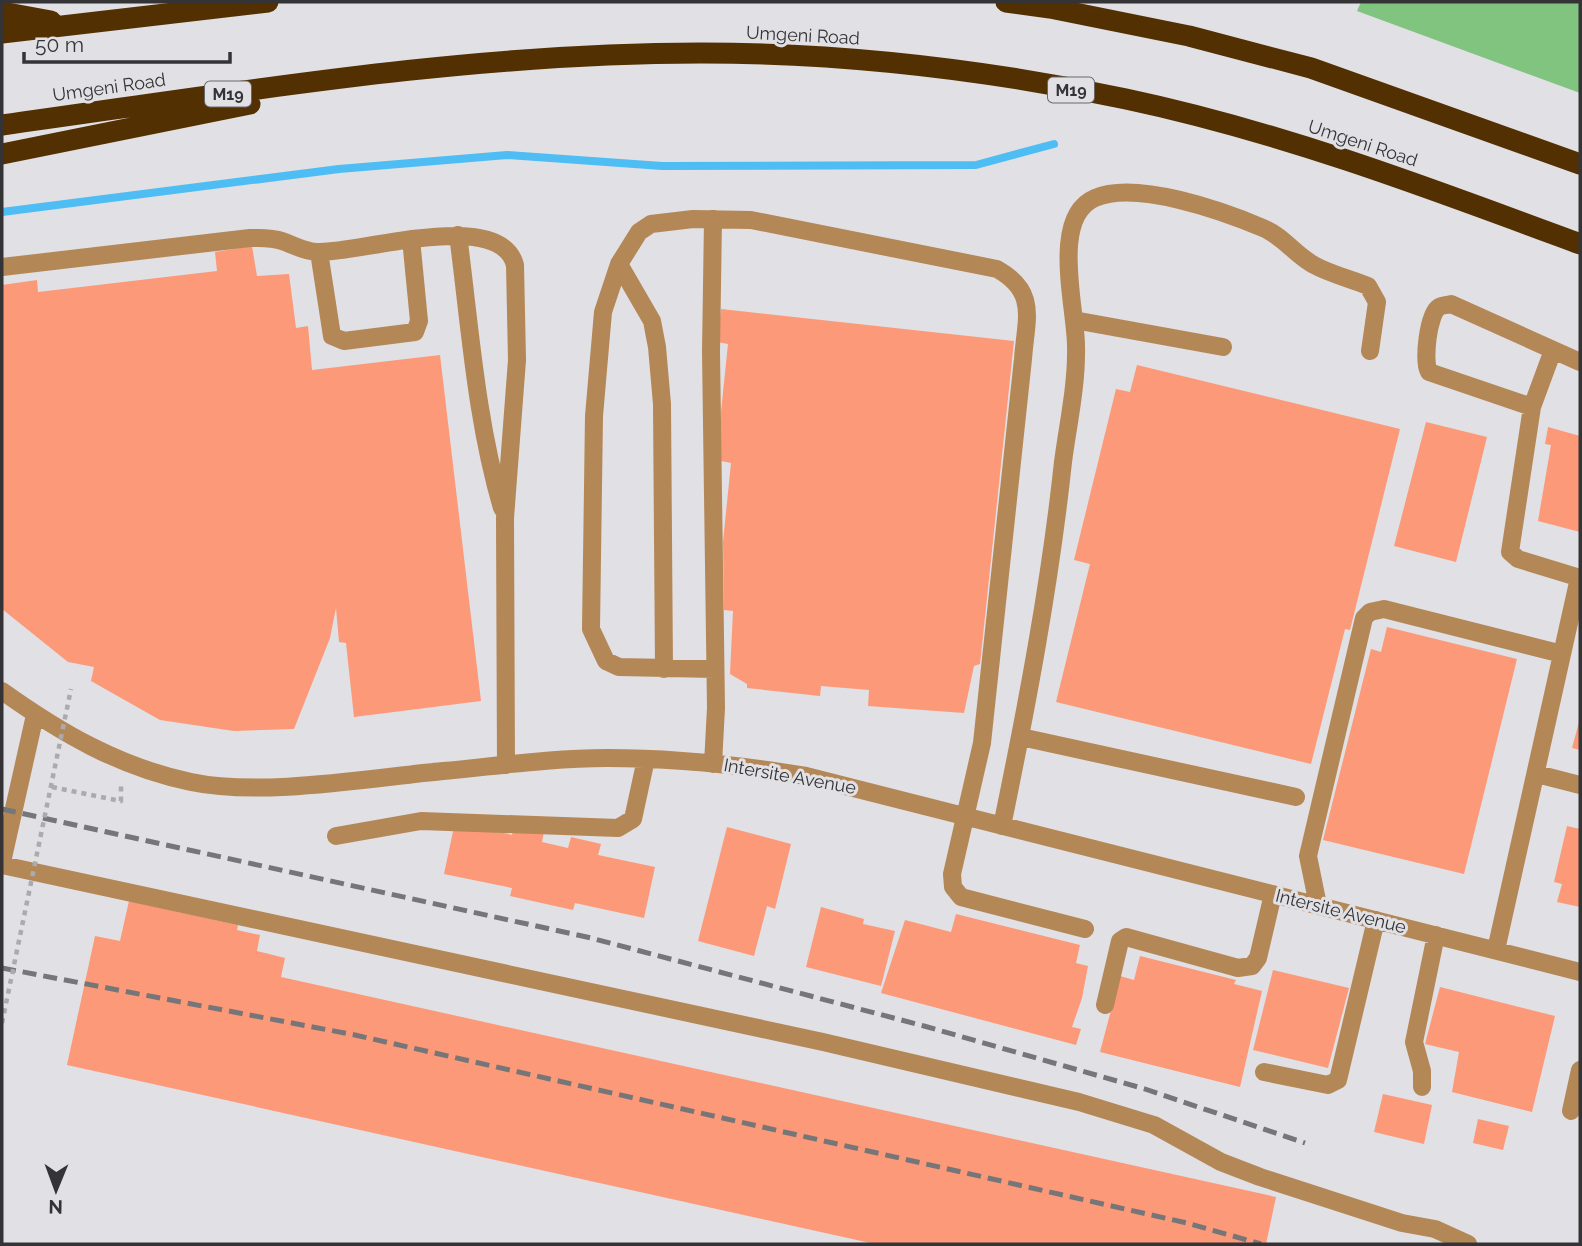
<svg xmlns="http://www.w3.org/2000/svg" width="1582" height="1246" font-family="Raleway,sans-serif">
<rect width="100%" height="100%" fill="#e1e0e4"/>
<path fill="#80c480" d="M1361,2H1580V93L1357,11Z"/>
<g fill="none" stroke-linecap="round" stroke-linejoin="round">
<path stroke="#4dbdf4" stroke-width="8" d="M2,212L339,169L507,155L662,166L976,165L1054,144"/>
</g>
<path fill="#fc9978" d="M252,246L257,276L289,274L296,328L308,326L312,370L440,355L481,701L354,717L346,643L339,642L336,608L330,638L294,729L234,731L160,720L91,681L94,667L68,662L2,609V285L37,280L38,292L217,271L215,252Z
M721,309L1014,341L980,664L974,666L964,713L868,706L869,690L821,686L820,696L747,688V684L730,674L733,611L724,610L723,542L731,463L716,460L728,344L717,342Z
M1137,365L1400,429L1350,630L1345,629L1311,764L1056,702L1090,564L1074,560L1116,389L1130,392Z
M1426,422L1487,437L1456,562L1394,546Z
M1548,427L1580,436V532L1538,521L1551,445L1545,444Z
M1387,627L1517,659L1464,874L1323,840L1371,649L1381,652Z
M1579,722H1580V750L1572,748Z
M455,822L512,835L514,825L544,832L542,842L568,848L571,837L601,844L598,855L655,867L644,918L575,903L573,910L510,896L512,888L444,874Z
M1567,826L1580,829V907L1557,902L1562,884L1554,882Z
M727,827L791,844L775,909L767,906L754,956L698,941Z
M129,901L238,925L237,930L260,935L257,951L285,958L281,977L1276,1197L1266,1244H875L67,1065L95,936L120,941Z
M821,907L864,919L863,924L895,931L881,986L806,967Z
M956,914L1080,945L1076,963L1088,966L1082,998L1072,1027L1081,1029L1076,1045L881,993L905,920L951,932Z
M1140,956L1236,980L1234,984L1262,991L1240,1087L1100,1052L1120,976L1134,980Z
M1273,970L1349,988L1328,1068L1253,1050Z
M1440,987L1555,1016L1532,1112L1452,1092L1459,1052L1425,1044Z
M1383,1094L1432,1105L1424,1144L1374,1132Z
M1478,1119L1509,1126L1503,1150L1473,1143Z"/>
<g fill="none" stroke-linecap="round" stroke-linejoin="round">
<path stroke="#abaaad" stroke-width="4.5" stroke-dasharray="5 5" stroke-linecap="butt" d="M52,787L121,801V785"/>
<path stroke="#b48757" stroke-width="18" d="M713,219L711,352L716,708L713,764
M458,235C470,326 476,420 502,508
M319,252L332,336L344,341L415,332L419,321L411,239
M619,264L652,321L657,347L662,404L664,669
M2,267L250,238C261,238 271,237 282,241C294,245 305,252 318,252C358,254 500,207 515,265L517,360L505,518L506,765
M1074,320L1223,347
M1553,350L1532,407L1510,552L1518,559L1580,578
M1532,407L1429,372C1423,361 1428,314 1439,307C1442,305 1448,305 1451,304L1580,362
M715,669L619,667L606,661L591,629L594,416L603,312L619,264L639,232L651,224L693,219L751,220L997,269C1038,292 1026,318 1023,359L982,743L952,874L953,887L961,897L1085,929
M2,691C61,733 119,767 191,782C261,797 370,778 443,771C497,766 552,758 607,758C674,758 740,765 806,776L1580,972
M1021,737L1296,797
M1537,774L1580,785
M1002,826C1027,705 1050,584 1063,462C1068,424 1077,384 1076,346C1076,308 1050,217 1095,198C1136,180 1223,211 1263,228C1283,236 1295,255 1314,265C1330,274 1351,279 1368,286L1377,302L1370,351
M336,836L421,821L618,828L633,819L646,759
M2,862L35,715
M2,865L823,1042L1079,1102L1154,1125L1221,1162L1260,1177L1402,1223L1435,1229L1468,1244
M1318,905L1308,856L1364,618L1370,612L1384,609L1562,654
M1496,950L1579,578
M1105,1005L1120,941L1126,937L1238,968L1252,966L1258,958L1273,894
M1264,1072L1328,1085L1338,1080L1376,920
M1422,1087V1071L1414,1042L1436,935
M1571,1111L1580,1070"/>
<path stroke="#533002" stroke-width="21" d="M1006,2L1050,8L1189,36L1311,68L1580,164
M2,12L51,21
M2,33L268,2
M2,125C234,93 466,53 701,53C842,53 988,70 1126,99C1282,132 1432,189 1580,244
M2,154L250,104"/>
<path stroke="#767679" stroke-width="5" stroke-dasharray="14 7" stroke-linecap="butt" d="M2,809L591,938L924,1026L1145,1089L1305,1143
M2,968L355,1035L1187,1223L1261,1244"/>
<path stroke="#abaaad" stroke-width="4.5" stroke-dasharray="5 5" stroke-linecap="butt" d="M2,1023L71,689"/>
</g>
<g text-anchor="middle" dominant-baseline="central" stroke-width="6" stroke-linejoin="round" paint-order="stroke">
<g fill="#e1e0e4" stroke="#68686a" stroke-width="2">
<rect x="1048" y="77.5" width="46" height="25" rx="5"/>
<rect x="205" y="81.5" width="46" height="25" rx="5"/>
</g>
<g font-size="16" font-weight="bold" fill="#343436">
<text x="1071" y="90">M19</text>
<text x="228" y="94">M19</text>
</g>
<g font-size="18" fill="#343436" stroke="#e1e0e4">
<text transform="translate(803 35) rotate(3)">Umgeni Road</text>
<text transform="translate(109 87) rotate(-8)">Umgeni Road</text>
<text transform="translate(1363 143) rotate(18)">Umgeni Road</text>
<text transform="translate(790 776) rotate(10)">Intersite Avenue</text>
<text transform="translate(1341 911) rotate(14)">Intersite Avenue</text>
</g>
</g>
<rect width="1582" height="1246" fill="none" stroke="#343436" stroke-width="7"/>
<g transform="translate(56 1190) rotate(181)" stroke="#e1e0e4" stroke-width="5" paint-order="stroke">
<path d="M0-5L12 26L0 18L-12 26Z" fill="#343436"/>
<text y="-10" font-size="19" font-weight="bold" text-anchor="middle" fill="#343436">N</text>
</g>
<path d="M24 52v10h206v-10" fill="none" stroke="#343436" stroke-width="3.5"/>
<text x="35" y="52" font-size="21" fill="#343436" stroke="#e1e0e4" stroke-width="5" paint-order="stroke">50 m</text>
</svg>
